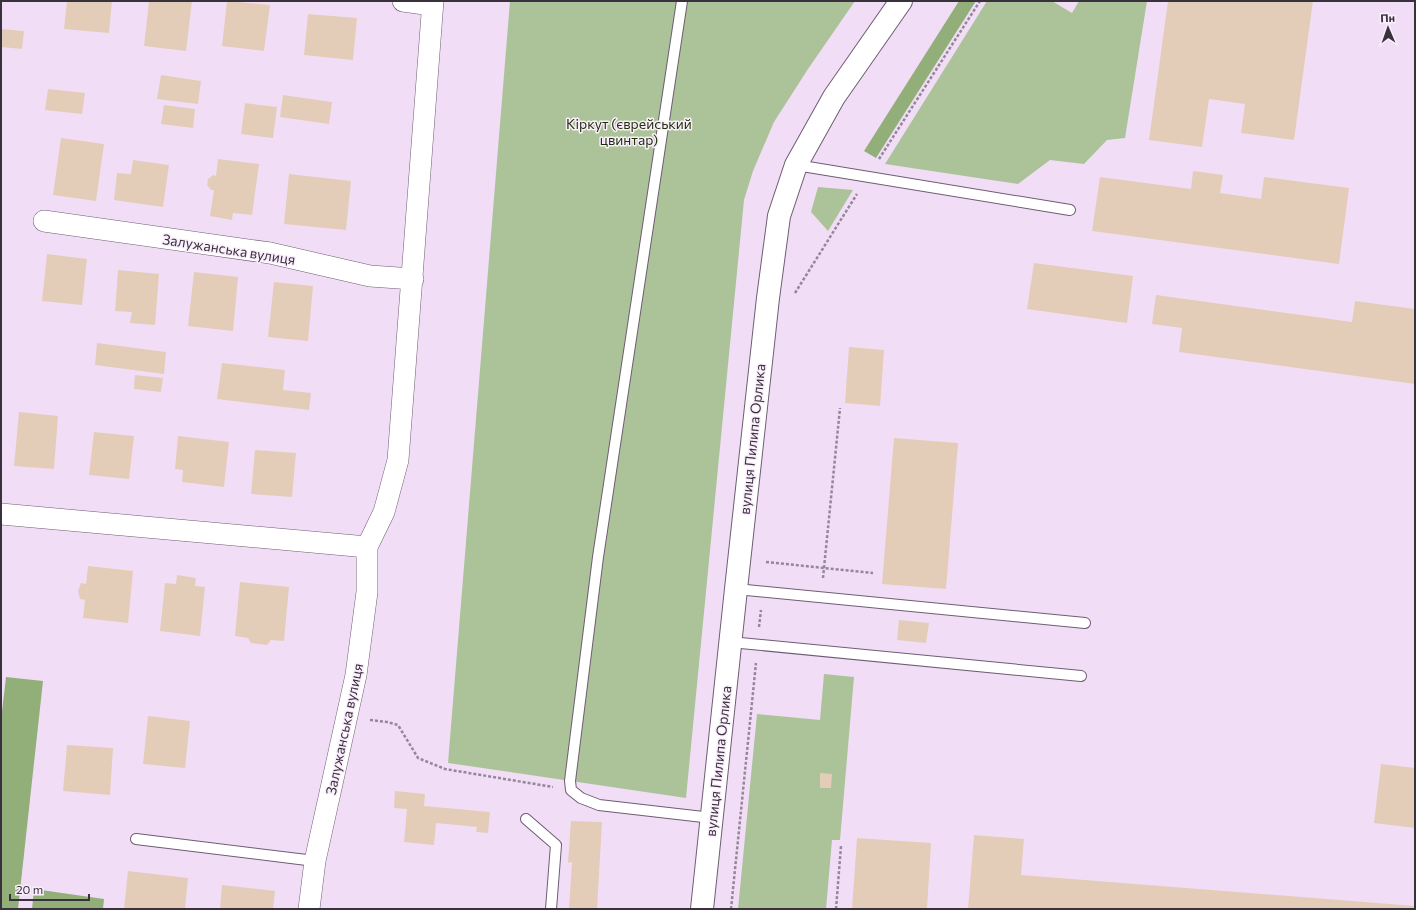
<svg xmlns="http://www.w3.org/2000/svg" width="1416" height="910" font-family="Commissioner,sans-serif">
<rect width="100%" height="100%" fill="#f1def6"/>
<path fill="#acc39a" d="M510,1H855L808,69L774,122L753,171L744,200L686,798L448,763Z
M987,1H1052L1072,13L1079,1H1147L1125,138L1107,140L1084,164L1050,160L1018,184L885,164Z
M818,187L853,190L828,231L811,212Z
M824,674L854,677L840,840H832L826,909H738L757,714L820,720Z"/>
<path fill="#92af79" d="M959,1H976L876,158L864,151Z
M6,677L43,681L18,909H1V720Z
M34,889L104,899L103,909H32Z"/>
<path fill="#e4cdb8" d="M67,1H112L109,33L64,29Z
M149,1H192L186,51L144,46Z
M227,1L270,5L264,51L222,46Z
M1168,1H1313L1294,140L1241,133L1245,104L1209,99L1202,147L1149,140Z
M308,14L357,18L353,60L304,55Z
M1,29L24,31L22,49L1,47Z
M161,75L201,81L198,104L157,99Z
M48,89L85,93L82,114L45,110Z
M283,95L332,102L329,124L280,117Z
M245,103L277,107L273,138L241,134Z
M164,105L195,109L193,128L161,124Z
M61,138L104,144L96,201L53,195Z
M218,159L259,164L252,215L233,213L232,220L210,216L214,190H211L207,185L208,179L213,175L216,176Z
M133,160L169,165L163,207L114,200L117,173L131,174Z
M1193,171L1223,175L1220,193L1261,199L1264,177L1349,188L1339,264L1092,231L1100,177L1191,189Z
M289,174L351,181L346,230L284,224Z
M47,254L87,259L82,305L42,301Z
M1034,263L1133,276L1127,323L1027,309Z
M118,270L159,274L155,325L130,323L132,312L115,311Z
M194,272L238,277L233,331L188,326Z
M274,282L313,286L308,341L268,337Z
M1156,295L1352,322L1355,301L1415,309V384L1179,352L1182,328L1152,324Z
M97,343L166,352L164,374L95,365Z
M849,347L884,350L880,406L845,403Z
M222,363L285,370L283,390L311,393L309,410L217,399Z
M135,375L163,378L161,392L134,389Z
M19,412L58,416L54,469L14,466Z
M94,432L134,436L129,479L89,475Z
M178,436L229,442L224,487L182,482L183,470L175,469Z
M894,438L958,443L946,589L882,584Z
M255,450L296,453L292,497L251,494Z
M88,566L133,571L128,623L83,618L85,600L80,599L78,591L81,583L86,584Z
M177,575L196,578L195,586L205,587L200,636L160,631L165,583L176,584Z
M240,582L289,587L284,641L271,640L267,645L251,643L248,638L235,636Z
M899,620L929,623L926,643L897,640Z
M148,716L190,721L185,768L143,764Z
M67,745L113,748L110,795L63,791Z
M1381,764L1415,768V828L1374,823Z
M820,773L832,774L831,788H820Z
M395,791L425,794L424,806L490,812L488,833L476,832L477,827L436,823L434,845L404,842L407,809L394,808Z
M571,821L602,822L597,909H569L572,862L568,863Z
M974,835L1024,839L1021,875L1415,906V909H968Z
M857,838L931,843L927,909H852Z
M128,871L188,878L185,909H124Z
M222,885L275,891L273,909H220Z"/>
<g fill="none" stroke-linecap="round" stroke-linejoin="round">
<defs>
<path id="service" d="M682,1L598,557L570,781L571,790L581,798L599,805L712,818
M796,165L1070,210
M736,589L1085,623
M730,642L1081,676
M526,819L556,845L551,909
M136,839L315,861"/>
<path id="minor" d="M403,1L432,5
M44,221L270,253L370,276L413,279
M1,514L367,547L384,512L398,460L433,1
M309,909L315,861L356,675L367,592V547"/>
<path id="secondary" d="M702,909L736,589L768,298L779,216L796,165L834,97L901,1"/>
</defs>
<use href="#service" stroke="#6e5d72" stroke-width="12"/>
<use href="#minor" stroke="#6e5d72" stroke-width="22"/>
<use href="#secondary" stroke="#6e5d72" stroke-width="24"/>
<path stroke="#948798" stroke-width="2.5" stroke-dasharray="3 2" stroke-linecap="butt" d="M879,159L980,1
M795,293L857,194
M766,562L873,573
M823,578L840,408
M759,627L761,610
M370,720L387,722L398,725L418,758L445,769L553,787
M731,909L756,663
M836,909L841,846"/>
<use href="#service" stroke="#fff" stroke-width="10"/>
<use href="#minor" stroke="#fff" stroke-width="21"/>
<use href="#secondary" stroke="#fff" stroke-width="22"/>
</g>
<g text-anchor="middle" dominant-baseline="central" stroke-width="3" stroke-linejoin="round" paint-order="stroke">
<g font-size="14" fill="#1d3007" stroke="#faeefd">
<text x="629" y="123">Кіркут (єврейський<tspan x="629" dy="16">цвинтар)</tspan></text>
</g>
<g font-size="14" fill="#39313b" stroke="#faeefd">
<text transform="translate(229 249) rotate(9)">Залужанська вулиця</text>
<text transform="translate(752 439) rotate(-84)">вулиця Пилипа Орлика</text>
<text transform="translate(344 729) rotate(-78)">Залужанська вулиця</text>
<text transform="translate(718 761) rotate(-84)">вулиця Пилипа Орлика</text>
</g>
</g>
<rect width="1416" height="910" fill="none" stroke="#39313b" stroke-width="4"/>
<g transform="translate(1388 28) rotate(358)" stroke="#faeefd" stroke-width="3" paint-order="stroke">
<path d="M0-3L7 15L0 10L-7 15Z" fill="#39313b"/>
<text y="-6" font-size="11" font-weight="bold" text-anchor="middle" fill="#39313b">Пн</text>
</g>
<path d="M10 894v6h79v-6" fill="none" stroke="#39313b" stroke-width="2"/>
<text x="16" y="894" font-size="12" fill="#39313b" stroke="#faeefd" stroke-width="3" paint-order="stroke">20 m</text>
</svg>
